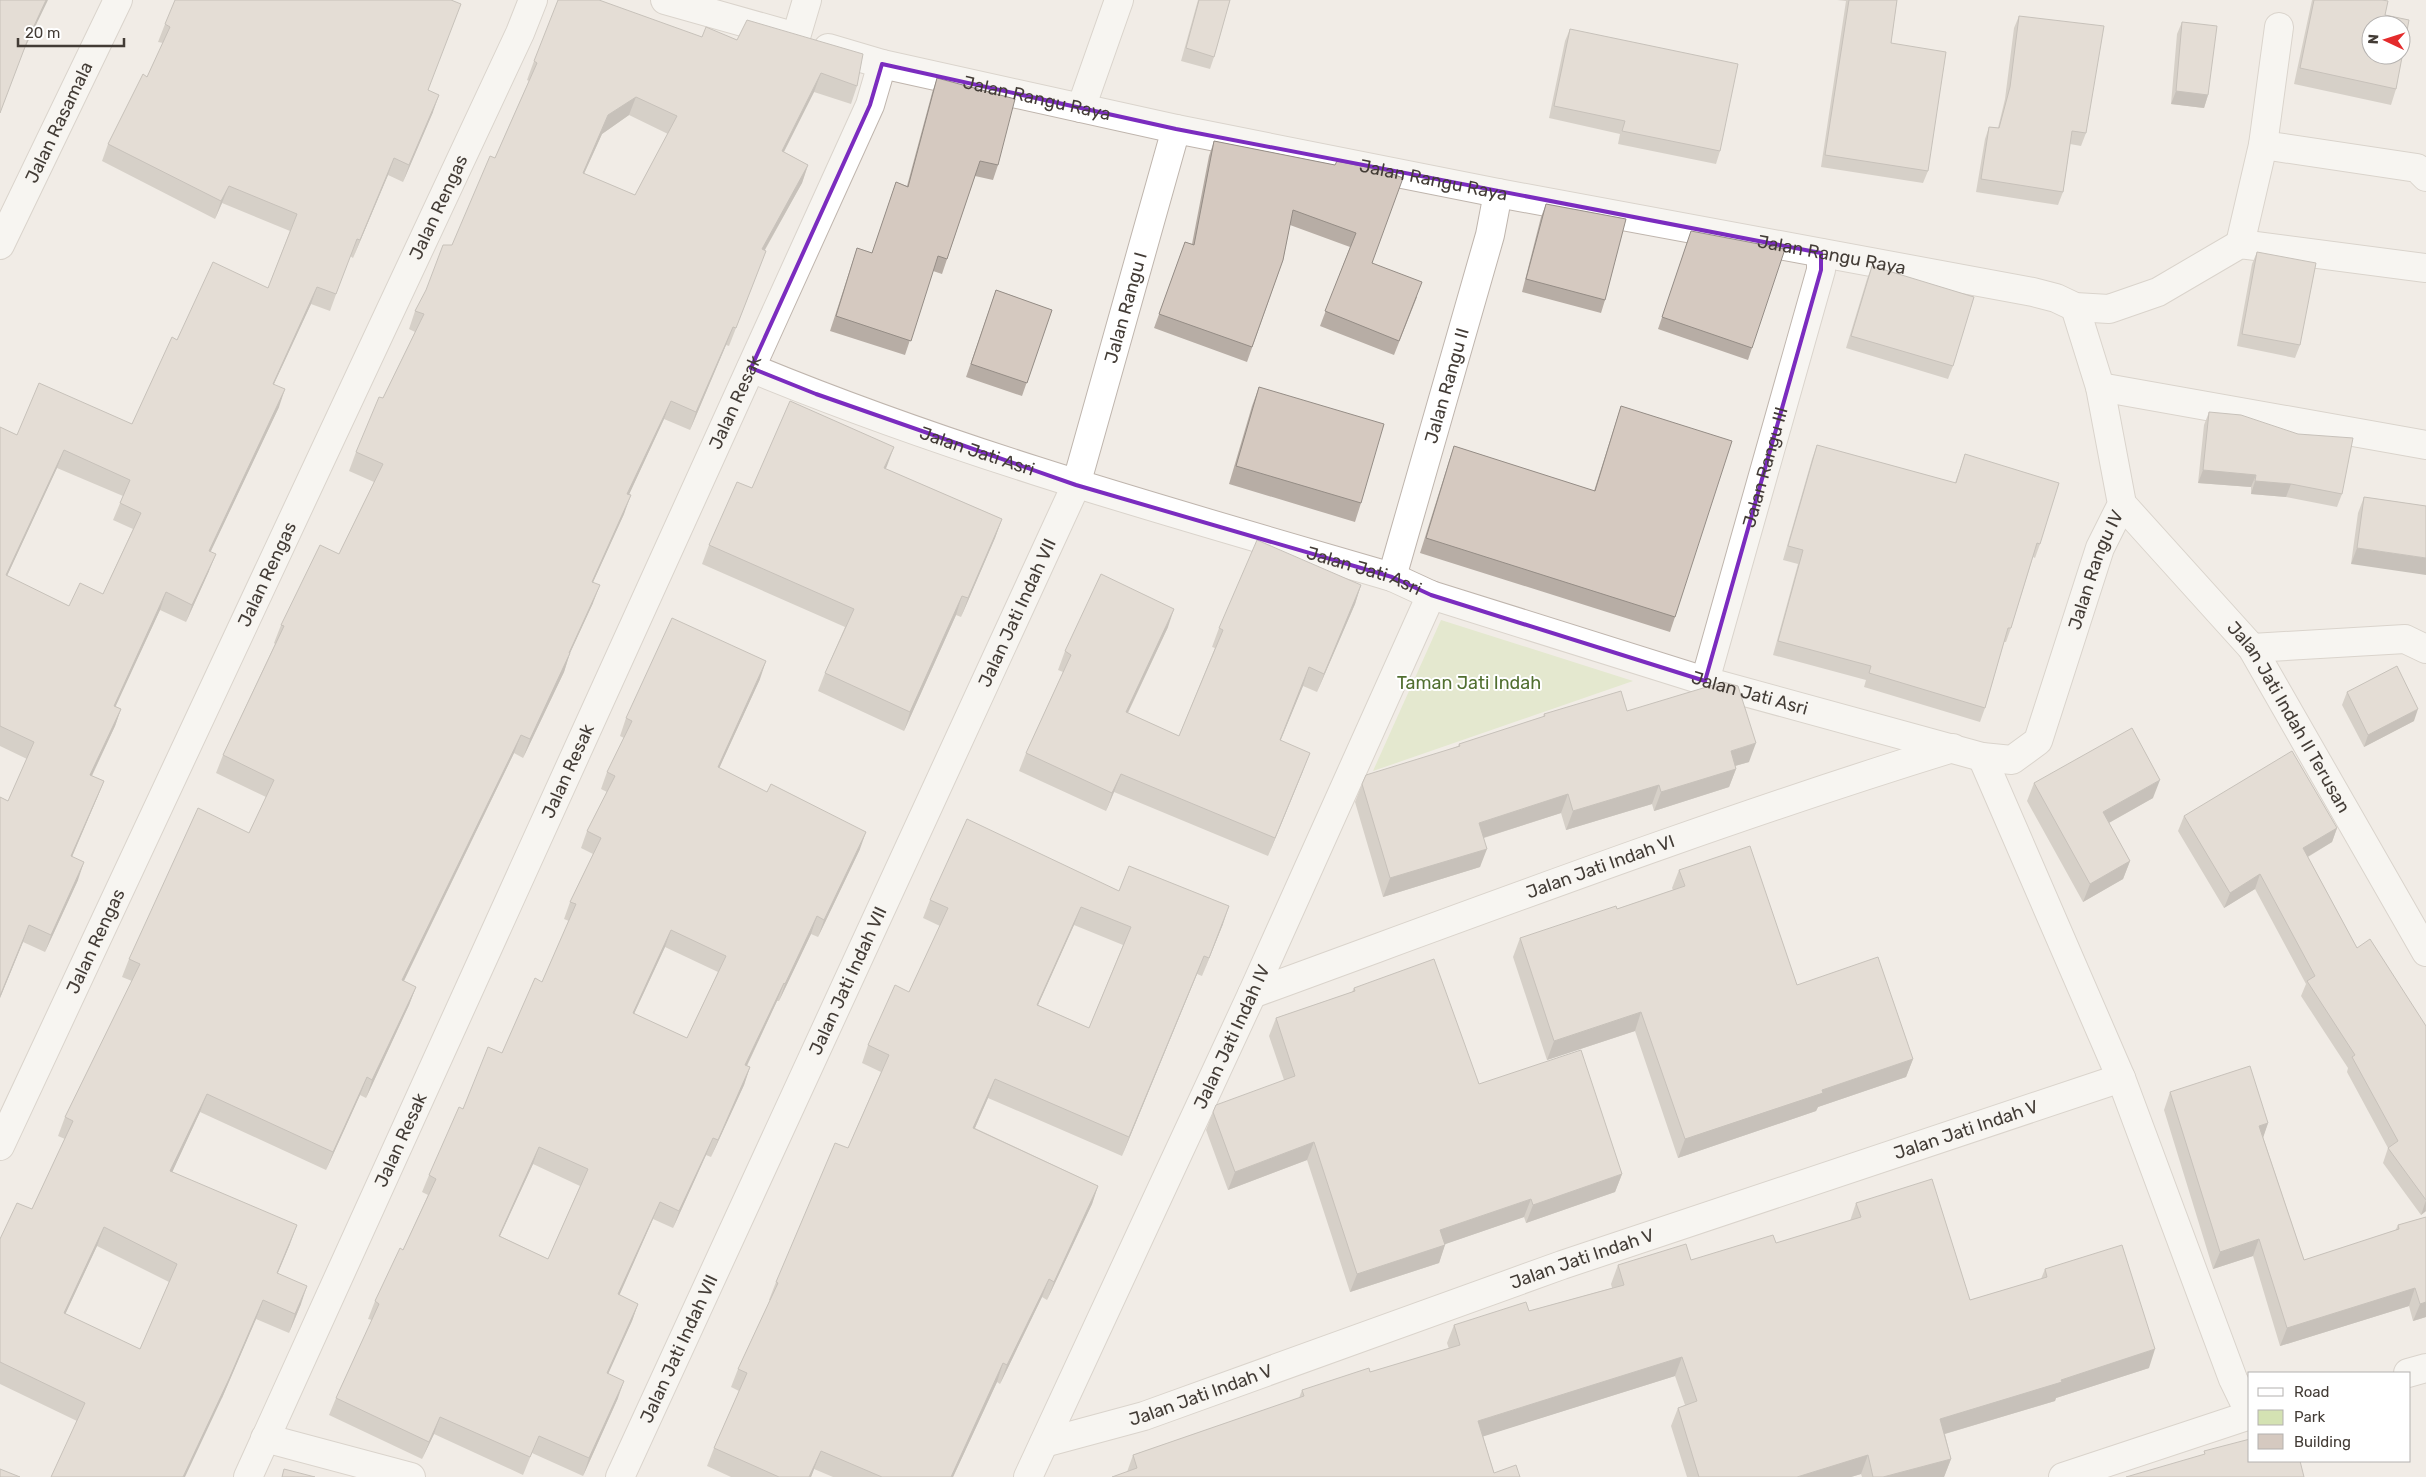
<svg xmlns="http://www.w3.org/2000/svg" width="2426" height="1477" font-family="Rubik,sans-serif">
<rect width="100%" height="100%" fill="#f1ece6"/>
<path fill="#d4e2b3" d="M1441,620L1633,681L1373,771Z"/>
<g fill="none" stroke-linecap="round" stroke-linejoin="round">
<defs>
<g id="minor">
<path d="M665,0L782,33"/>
<path d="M796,37L807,0"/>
<path id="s1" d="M828,48L882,64L1176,129L1498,193L2033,292L2056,298L2075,307L2109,309L2158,292L2240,244L2426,268"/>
<path d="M1081,108L1119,0"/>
<path d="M2263,145L2417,168L2426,177"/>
<path d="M2240,244L2263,145L2279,27"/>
<path id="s2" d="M0,245L118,0"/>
<path id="s3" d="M751,368C959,454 1176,514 1392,577L1431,595L1705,681L1982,757L2012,760L2038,741L2100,548L2122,504L2100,387L2075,307"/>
<path d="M2100,387L2426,445"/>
<path id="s4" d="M2122,504L2252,648L2426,952"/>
<path id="s5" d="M1392,577L1490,235L1498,193"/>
<path d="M2252,648L2405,639L2426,649"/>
<path id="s6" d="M1705,681L1821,270V253"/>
<path d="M1982,757L2121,1078L2233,1379L2250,1414"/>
<path id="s7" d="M1252,994C1485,909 1716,821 1953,748"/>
<path id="s8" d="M0,1146L520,33L533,0"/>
<path d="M2408,1373L2426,1368"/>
<path d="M265,1438L411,1477"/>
<path id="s9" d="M1044,1443L1144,1416L1562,1265L2121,1078"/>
<path id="s10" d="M248,1477L870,105L882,64"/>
<path id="s11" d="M620,1477L1076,485L1176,129"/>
<path id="s12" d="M1028,1477L1252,994L1431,595"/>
<path d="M2063,1477L2250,1415"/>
</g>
</defs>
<use href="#minor" stroke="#bfb5ad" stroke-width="30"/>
<use href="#minor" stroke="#fff" stroke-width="28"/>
</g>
<path fill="#b7ada5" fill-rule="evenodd" d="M1198,0H1230L1214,57L1210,69L1181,61Z
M1837,0H1897L1891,43L1928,171L1923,183L1821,167L1846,1Z
M2312,0H2382L2396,89L2391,105L2294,84Z
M2019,16L2086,133L2081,146L2070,144L2063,192L2058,205L1976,192L1985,139L1989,127L1998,128L2005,99L2014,28Z
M2182,22L2208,95L2204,108L2171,104L2177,34Z
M165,24L428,90L433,112L403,182L388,175L353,258L350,256L330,311L311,304L274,384L279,407L210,552L209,571L186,622L160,610L115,706L121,709L115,726L92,776L104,781L97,798L72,857L78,880L45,952L23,942L0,998V797L8,801L27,759L0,746V427L17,435L132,424L177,340L268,288L290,231L222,203L215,219L102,161L108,144L147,77L163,43L158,42ZM57,468L123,496L113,520L133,529L103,594L69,606L7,576Z
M1570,29L1720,151L1716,164L1618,144L1620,134L1549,118L1565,41Z
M702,37L737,40L857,86L851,104L814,92L784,152L808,165L802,183L765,250L759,269L729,346L726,345L690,430L664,419L629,494L624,514L593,582V603L570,653L564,672L523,758L514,753L404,981L416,987L409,1005L366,1098L360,1095L326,1170L200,1112L172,1172L290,1244L278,1273L301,1304L289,1333L256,1319L222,1398L77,1421L0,1384V1239L32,1209L65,1139L58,1136L65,1117L132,981L122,977L129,959L249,833L266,797L216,773L223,755L275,644L274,643L281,625L339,554L374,482L349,471L356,452L383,398L415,332L409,329L415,311L452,245L495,158L529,81L527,80L534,61ZM629,115L668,134L635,195L584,174L602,134ZM97,1246L169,1282L140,1349L65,1314Z
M937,78L998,165L993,180L975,176L942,274L933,271L905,355L830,331L857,248L872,253L896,182L907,186L932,93Z
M1214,141L1335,165L1372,263L1417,297L1394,355L1320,326L1350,247L1290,225L1283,260L1247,362L1154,328L1185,242L1192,244L1209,156Z
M1546,204L1605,300L1601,313L1522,292L1541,217Z
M1687,244L1752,348L1748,360L1658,329Z
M2257,252L2300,345L2295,358L2237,346L2252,264Z
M1872,266L1953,366L1948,379L1846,348L1867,279Z
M996,290L1052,310L1022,396L966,377Z
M1259,387L1361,503L1355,522L1229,484L1252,406Z
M1621,406L1675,617L1670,632L1420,553L1449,461L1454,446L1594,491Z
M2209,412L2342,494L2337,507L2286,497L2251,494V487L2198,483L2204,425Z
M1817,445L1955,483L1965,454L2040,544L2035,558L2033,557L2011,628L2006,642H2004L1985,708L1980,722L1864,687L1866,680L1773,655L1798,564L1783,560L1812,459Z
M886,469L1002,519L995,538L961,617L956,615L904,731L818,691L825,673L845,627L702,564L709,545L752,488Z
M2364,497L2426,506L2351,564L2358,513Z
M1361,585L1355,604L1317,692L1303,686L1280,741L1303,771L1268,856L1114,792L1106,811L1019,771L1026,753L1063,672L1058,670L1065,651L1168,627L1128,713L1179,736L1215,648L1212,647L1219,628Z
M760,679L719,768L860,849L818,937L811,934L779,1001H777L747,1066L750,1067L744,1085L711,1157L706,1155L673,1228L653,1219L619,1295L638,1304L632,1321L608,1373L618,1398L583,1476L532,1453L523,1475L434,1434L422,1459L329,1415L336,1398L372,1320L368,1319L375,1301L403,1250L428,1195L422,1192L429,1175L463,1109L502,1053L542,982L569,921L564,919L570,902L593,854L581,848L587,831L607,792L601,789L607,772L624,738L620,736L626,718ZM665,947L718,972L687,1038L634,1014ZM533,1164L580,1186L548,1259L500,1236Z
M2347,692L2414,721L2364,747L2342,705Z
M1627,711L1749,762L1735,766L1736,769L1729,787L1654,811L1652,804L1566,830L1561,813L1484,838L1480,867L1383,897L1355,802L1362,784L1458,746L1459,744L1543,717L1544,714Z
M2034,783L2153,798L2109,823L2130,861L2123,879L2083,902L2027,801Z
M2184,816L2337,828L2332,842L2308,857L2357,948L2426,1026V1211L2421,1215L2383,1163L2388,1148L2347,1072L2348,1068L2301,996L2306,984L2255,889L2224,908L2178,831Z
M1679,870L1797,985L1913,1059L1906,1077L1818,1107L1816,1111L1678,1158L1635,1031L1547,1060L1513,957L1520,938L1617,909L1673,890L1672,888Z
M1119,891L1223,924L1202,976L1197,974L1122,1156L988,1098L975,1128L1098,1186L1092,1204L1047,1300L1042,1297L1000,1384L997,1382L953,1477H833L814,1469L811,1477H731L707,1466L714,1448L739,1391L731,1387L738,1369L770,1300H769L776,1282L848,1148L881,1072L862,1063L868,1045L909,992L940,926L923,918L930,900ZM1074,925L1123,945L1089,1028L1038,1005Z
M1354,988L1479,1084L1622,1174L1615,1192L1526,1223L1524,1217L1445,1244L1439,1263L1350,1292L1307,1160L1228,1190L1206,1130L1213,1112L1284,1080L1269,1036L1276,1018L1352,992Z
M2170,1092L2268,1123L2263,1137L2304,1260L2395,1231L2398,1225L2426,1217V1317L2413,1321L2409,1306L2280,1346L2253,1256L2213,1269L2164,1110Z
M1856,1203L1970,1300L2041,1279L2045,1269L2149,1368L2056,1398L2055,1401L1945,1434L1951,1459L1944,1477H1862L1861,1474L1851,1477H1687L1671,1426L1678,1408L1685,1405L1675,1376L1483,1436L1494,1473L1520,1477L1127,1472L1133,1455L1299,1398L1302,1390L1370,1372L1449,1349L1447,1343L1454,1325L1529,1311L1612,1288L1611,1284L1618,1265L1691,1260L1776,1243L1850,1221Z"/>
<path fill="#958d86" d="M46,0H48L21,56L28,39Z
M821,73L814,92L775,169L782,151Z
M2176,91L2208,95L2204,108L2171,104Z
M439,95L433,112L403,182L409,165Z
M636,97L629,115L602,134L576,191L583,173L608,115Z
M394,158L388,175L353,258L360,240Z
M808,165L802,183L755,267L762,249Z
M229,186L222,203L215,219L221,201Z
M317,287L311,304L266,401L273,384Z
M733,327L726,345L690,430L696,412Z
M285,389L279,407L203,568L209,551Z
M671,401L664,419L621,512L627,494Z
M894,447L887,466L878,487L884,468Z
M64,450L57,468L0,591L6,575Z
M2203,470L2256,475L2251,487L2198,483Z
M2255,481L2291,484L2286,497L2251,494Z
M631,495L624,514L585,600L592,582Z
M1002,519L995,538L961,617L968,598Z
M2357,548L2426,558V575L2351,564Z
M216,554L209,571L186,622L192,605Z
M600,585L593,603L565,664L570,653L564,672L523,758L530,739Z
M1361,585L1355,604L1317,692L1324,674Z
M166,592L160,610L108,723L114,706Z
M962,596L956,615L904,731L910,712Z
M1174,609L1168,627L1119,731L1126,712Z
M766,661L760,679L712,784L718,767Z
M1309,667L1303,686L1273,759L1280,740Z
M121,709L115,726L84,792L90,775Z
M2418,709L2414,721L2364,747L2368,735Z
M521,735L514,753L395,999L402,980Z
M1756,743L1749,762L1724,769L1731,751Z
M1310,753L1303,771L1268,856L1275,838Z
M1736,769L1729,787L1654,811L1661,792Z
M1121,774L1114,792L1106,811L1112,793Z
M2160,780L2153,798L2096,830L2103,812Z
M104,781L97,798L65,873L71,856Z
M1659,785L1652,804L1566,830L1573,811Z
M1568,794L1561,813L1473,841L1479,823Z
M2337,828L2332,842L2297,863L2303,848Z
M866,832L860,849L818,937L824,920Z
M1487,849L1480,867L1383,897L1390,878Z
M2130,861L2123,879L2083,902L2090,884Z
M84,862L78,880L45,952L51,935Z
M2260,874L2255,889L2224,908L2230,893Z
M1229,906L1223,924L1202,976L1209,958Z
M1081,907L1074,925L1030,1023L1037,1005Z
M817,916L811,934L779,1001L785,984Z
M29,925L23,942L0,998V996Z
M671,930L665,947L626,1031L633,1013Z
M1204,956L1197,974L1122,1156L1129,1137Z
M784,983L777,1001L739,1082L745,1065Z
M416,987L409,1005L366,1098L372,1080Z
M1641,1012L1635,1031L1547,1060L1554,1041Z
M1913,1059L1906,1077L1818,1107L1816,1111L1678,1158L1685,1139L1822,1090Z
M750,1067L744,1085L711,1157L718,1140Z
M367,1077L360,1095L326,1170L333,1152Z
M995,1079L988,1098L967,1146L973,1128Z
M207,1094L200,1112L164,1190L170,1171Z
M2268,1123L2262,1141L2259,1126Z
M713,1138L706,1155L673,1228L679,1211Z
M1314,1142L1307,1160L1228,1190L1235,1172Z
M539,1147L533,1164L492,1253L499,1236Z
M1622,1174L1615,1192L1526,1223L1533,1205Z
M1098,1186L1092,1204L1047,1300L1054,1282Z
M1531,1199L1524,1217L1434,1248L1440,1230Z
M2426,1200V1211L2421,1215Z
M660,1202L653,1219L612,1312L618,1294Z
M297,1225L290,1244L270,1291L277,1273Z
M104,1227L97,1246L57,1332L64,1313Z
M2259,1239L2253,1256L2213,1269L2220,1252Z
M1445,1245L1439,1263L1350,1292L1357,1274Z
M1049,1279L1042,1297L1000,1384L1007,1365Z
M307,1286L301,1304L289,1333L295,1314Z
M2415,1288L2409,1306L2280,1346L2287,1328Z
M263,1300L256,1319L222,1398L185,1477H183Z
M2426,1302V1317L2413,1321L2420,1304Z
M638,1304L632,1321L601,1390L607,1373Z
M2155,1349L2149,1368L2056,1398L2055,1401L1934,1437L1940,1419Z
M1682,1357L1675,1376L1472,1440L1478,1421Z
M1003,1363L997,1382L953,1477H951Z
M624,1381L618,1398L583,1476L589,1458Z
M440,1417L434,1434L422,1459L429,1442Z
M821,1451L811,1477H809Z
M1868,1455L1861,1474L1851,1477H1797Z
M1951,1459L1944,1477H1883Z"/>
<path fill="#d5c9c0" stroke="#958d86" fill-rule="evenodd" d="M0,0H46L28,39L0,113Z
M175,0H451L461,4L428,90L439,95L409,165L394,158L360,240L357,239L336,294L317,287L273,384L285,389L209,551L216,554L192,605L166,592L114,706L121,709L90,775L104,781L71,856L84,862L51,935L29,925L0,996V797L8,801L34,742L0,726V427L17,435L39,383L132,424L172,337L177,340L213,262L268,288L297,214L229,186L221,201L108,144L143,74L147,77L170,27L165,24ZM64,450L130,480L120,503L141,513L103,594L80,583L69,606L6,575Z
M558,0H599L702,37L706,27L737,40L747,20L863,54L857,86L821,73L782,151L808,165L762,249L766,251L736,328L733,327L696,412L671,401L627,494L631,495L592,582L600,585L569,653H570L530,739L521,735L402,980L416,987L372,1080L367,1077L333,1152L207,1094L170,1171L297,1225L277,1273L307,1286L295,1314L263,1300L229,1379L183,1477H51L85,1403L0,1362V1239L17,1203L32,1209L73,1121L65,1117L140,964L129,959L198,808L249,833L274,780L223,755L284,626L281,625L320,545L339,554L383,464L356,452L379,397L383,398L424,314L415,311L426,290L443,245H452L490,156L495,158L537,63L534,61ZM636,97L677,116L635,195L583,173L608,115ZM104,1227L177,1264L140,1349L64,1313Z
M1199,0H1230L1214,57L1186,48Z
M1849,0H1897L1891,43L1946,52L1928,171L1825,155Z
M2314,0H2382L2388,1L2385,15L2409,20L2396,89L2300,68ZM2371,25H2401V55H2371Z
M2019,16L2104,26L2086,133L2072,131L2063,192L1981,179L1989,127L1999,128L2010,87Z
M2182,22L2217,26L2208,95L2176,91Z
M1570,29L1738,64L1720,151L1622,131L1625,121L1554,106Z
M937,78L1015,99L998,165L980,161L947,259L938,256L911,341L836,316L857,248L872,253L896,182L908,187Z
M1214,141L1335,165L1337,161L1385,171L1403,178L1372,263L1422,282L1399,341L1325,311L1356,233L1293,210L1283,260L1252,347L1159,314L1185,242L1194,245Z
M1546,204L1626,219L1605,300L1526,279Z
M1691,231L1785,249L1752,348L1662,317Z
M2257,252L2316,263L2300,345L2242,334Z
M1872,266L1974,297L1953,366L1851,336Z
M996,290L1052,310L1027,383L971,364Z
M1259,387L1384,424L1361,503L1236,466Z
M790,401L894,447L884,468L1002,519L968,598L962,596L910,712L825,673L854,609L709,545L737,482L752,488Z
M1621,406L1732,441L1675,617L1426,538L1454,446L1595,491Z
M2209,412L2241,415L2298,434L2353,438L2342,494L2291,484L2255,481L2256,475L2203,470Z
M1817,445L1956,483L1965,454L2059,483L2040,544L2037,543L2011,628H2008L1985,708L1869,673L1871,666L1778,641L1803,550L1788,546Z
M2364,497L2426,506V558L2357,548Z
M1257,540L1361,585L1324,674L1309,667L1280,740L1310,753L1275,838L1121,774L1112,793L1026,753L1071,655L1065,651L1101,574L1174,609L1126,712L1179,736L1223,630L1219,628Z
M672,618L766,661L718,767L767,792L771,784L866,832L824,920L817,916L785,984L784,983L745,1065L750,1067L718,1140L713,1138L679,1211L660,1202L618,1294L638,1304L607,1373L624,1381L589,1458L539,1436L530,1457L440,1417L429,1442L336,1398L379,1304L375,1301L400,1248L403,1250L436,1179L429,1175L459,1107L463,1109L488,1047L502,1053L535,978L542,982L576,904L570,902L601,838L587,831L615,776L607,772L632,721L626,718ZM671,930L726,956L687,1038L633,1013ZM539,1147L588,1169L548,1259L499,1236Z
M2397,666L2418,709L2368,735L2347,692Z
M1723,682L1738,686L1756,743L1731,751L1736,769L1661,792L1659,785L1573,811L1568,794L1479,823L1487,849L1390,878L1362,784L1366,775L1460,746L1459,744L1545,716L1544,714L1621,691L1627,711Z
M2132,728L2160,780L2103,812L2130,861L2090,884L2034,783Z
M2292,751L2337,828L2303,848L2357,948L2370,939L2426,1026V1200L2388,1148L2398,1141L2352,1057L2355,1055L2307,981L2315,976L2260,874L2230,893L2184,816Z
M967,819L1119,891L1129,866L1229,906L1209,958L1204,956L1129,1137L995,1079L973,1128L1098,1186L1054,1282L1049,1279L1007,1365L1003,1363L951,1477H882L821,1451L809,1477H779L714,1448L747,1373L738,1369L778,1283L776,1282L835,1143L848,1148L889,1055L868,1045L895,985L909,992L948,908L930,900ZM1081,907L1131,927L1089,1028L1037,1005Z
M1750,846L1797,985L1878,957L1913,1059L1822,1090L1823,1093L1685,1139L1641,1012L1554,1041L1520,938L1616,906L1617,909L1685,886L1679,870Z
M1434,959L1479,1084L1581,1050L1622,1174L1533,1205L1531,1199L1440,1230L1445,1245L1357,1274L1314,1142L1235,1172L1213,1112L1216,1105L1295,1076L1276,1018L1355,991L1354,988Z
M2250,1066L2268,1123L2259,1126L2304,1260L2399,1229L2398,1225L2426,1217V1302L2420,1304L2415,1288L2287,1328L2259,1239L2220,1252L2170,1092Z
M1932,1179L1970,1300L2047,1277L2045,1269L2122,1245L2155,1349L2061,1380L2062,1382L1940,1419L1951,1459L1883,1477H1873L1868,1455L1797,1477H1699L1678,1408L1697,1401L1682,1357L1478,1421L1494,1473L1516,1465L1520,1477H1112L1137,1468L1133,1455L1304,1396L1302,1390L1369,1368L1370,1372L1460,1345L1454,1325L1526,1302L1529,1311L1624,1285L1618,1265L1686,1244L1691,1260L1773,1235L1776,1243L1861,1217L1856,1203Z
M2250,1439V1461H2300L2304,1477H2126L2205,1454L2204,1451Z
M0,1469L20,1477H0Z
M284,1469L315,1477H282Z"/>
<path d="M0 0H2426V1477H0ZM882,64L1176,129L1821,253V270L1705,681L1431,595L1392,577L1076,485L816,394L751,368L870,105Z" fill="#f1ece6" fill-opacity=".55" fill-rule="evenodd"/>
<path fill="none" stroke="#7b2cbf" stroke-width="4" stroke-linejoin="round" d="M882,64L1176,129L1821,253V270L1705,681L1431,595L1392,577L1076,485L816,394L751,368L870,105Z"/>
<g text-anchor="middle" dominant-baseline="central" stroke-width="4" stroke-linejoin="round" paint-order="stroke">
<g font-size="18" fill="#433c36" stroke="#fff">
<text stroke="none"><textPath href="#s1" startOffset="215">Jalan Rangu Raya</textPath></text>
<text stroke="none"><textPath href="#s2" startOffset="136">Jalan Rasamala</textPath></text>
<text stroke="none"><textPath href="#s1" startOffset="620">Jalan Rangu Raya</textPath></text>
<text stroke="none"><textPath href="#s8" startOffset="1036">Jalan Rengas</textPath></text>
<text stroke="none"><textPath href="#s1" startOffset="1025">Jalan Rangu Raya</textPath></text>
<text stroke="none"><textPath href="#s11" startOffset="1276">Jalan Rangu I</textPath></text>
<text stroke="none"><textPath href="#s5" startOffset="199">Jalan Rangu II</textPath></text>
<text stroke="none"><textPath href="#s10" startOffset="1180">Jalan Resak</textPath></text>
<text stroke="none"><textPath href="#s3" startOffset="241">Jalan Jati Asri</textPath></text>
<text stroke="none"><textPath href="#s6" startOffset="222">Jalan Rangu III</textPath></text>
<text stroke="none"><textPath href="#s3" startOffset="1535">Jalan Rangu IV</textPath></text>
<text stroke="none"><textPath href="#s3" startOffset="646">Jalan Jati Asri</textPath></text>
<text stroke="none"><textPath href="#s8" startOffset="631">Jalan Rengas</textPath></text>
<text stroke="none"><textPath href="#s11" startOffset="951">Jalan Jati Indah VII</textPath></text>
<text stroke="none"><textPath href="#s3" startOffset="1051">Jalan Jati Asri</textPath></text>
<text stroke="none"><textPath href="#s4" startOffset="272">Jalan Jati Indah II Terusan</textPath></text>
<text stroke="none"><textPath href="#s10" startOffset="775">Jalan Resak</textPath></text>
<text stroke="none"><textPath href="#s7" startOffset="371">Jalan Jati Indah VI</textPath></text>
<text stroke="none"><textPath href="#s8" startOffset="226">Jalan Rengas</textPath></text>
<text stroke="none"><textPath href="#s11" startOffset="546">Jalan Jati Indah VII</textPath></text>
<text stroke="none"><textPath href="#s12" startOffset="485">Jalan Jati Indah IV</textPath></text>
<text stroke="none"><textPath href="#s9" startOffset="974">Jalan Jati Indah V</textPath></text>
<text stroke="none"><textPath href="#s10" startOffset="370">Jalan Resak</textPath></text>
<text stroke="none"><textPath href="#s9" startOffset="569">Jalan Jati Indah V</textPath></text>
<text stroke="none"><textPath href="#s11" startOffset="141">Jalan Jati Indah VII</textPath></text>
<text stroke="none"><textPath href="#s9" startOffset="164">Jalan Jati Indah V</textPath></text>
</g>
<g font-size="18" fill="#516f30" stroke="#fff">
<text x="1469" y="683">Taman Jati Indah</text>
</g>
</g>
<rect x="2248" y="1372" width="162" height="90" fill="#ffffff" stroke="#b4b1af"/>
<rect x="2258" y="1388" width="25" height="8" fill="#ffffff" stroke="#b4b1af"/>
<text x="2294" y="1397" font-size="15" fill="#433c36">Road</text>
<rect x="2258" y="1410" width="25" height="15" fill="#d4e2b3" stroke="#b4b1af"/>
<text x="2294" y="1422" font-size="15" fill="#433c36">Park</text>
<rect x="2258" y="1434" width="25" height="15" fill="#d5c9c0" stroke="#b4b1af"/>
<text x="2294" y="1447" font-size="15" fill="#433c36">Building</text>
<g transform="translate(2386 40) rotate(274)"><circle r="24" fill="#ffffff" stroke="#b4b1af"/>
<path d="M0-4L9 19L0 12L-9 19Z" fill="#e42b2c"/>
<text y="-8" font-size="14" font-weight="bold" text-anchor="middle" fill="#433c36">N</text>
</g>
<path d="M18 38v8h106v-8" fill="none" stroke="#433c36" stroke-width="2.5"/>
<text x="25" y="38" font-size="15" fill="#433c36" stroke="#ffffff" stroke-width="4" paint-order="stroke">20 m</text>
</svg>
